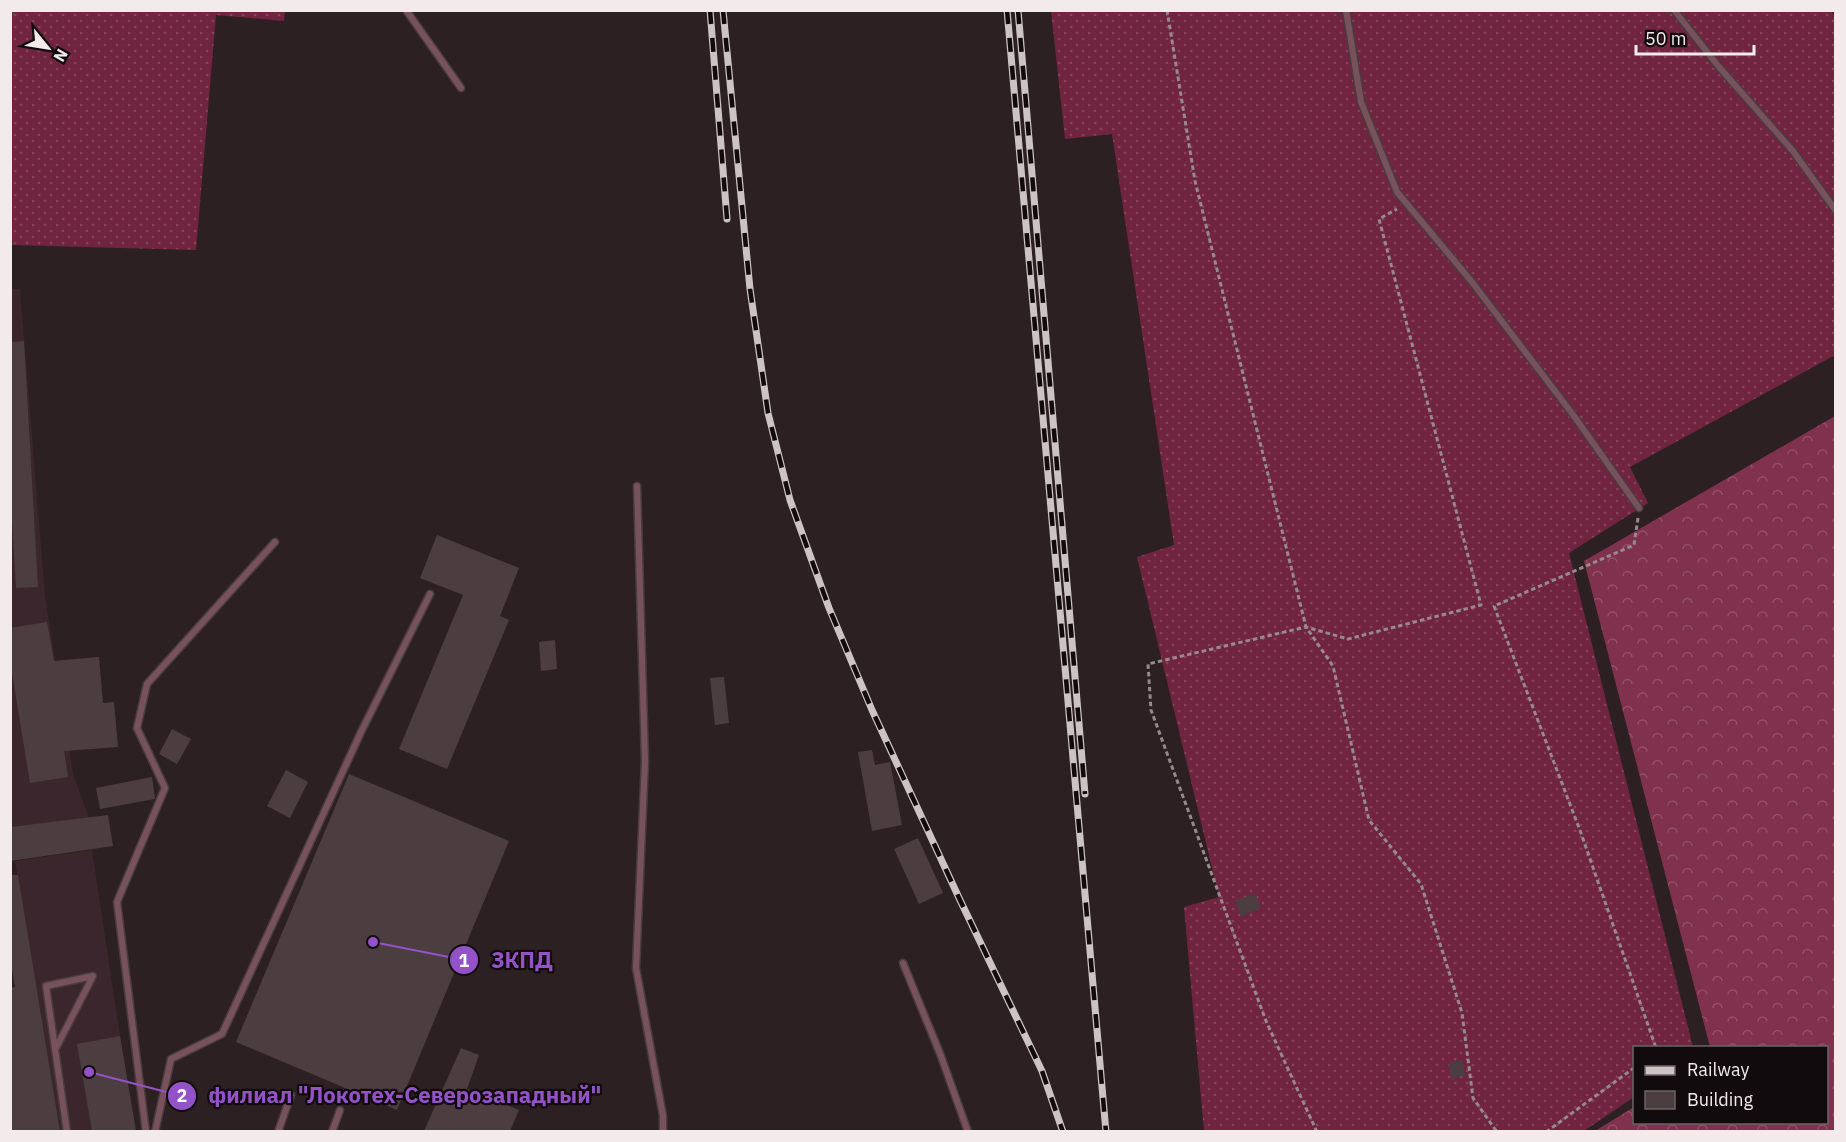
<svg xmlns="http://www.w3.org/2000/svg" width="1846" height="1142" font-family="'IBM Plex Sans',sans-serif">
<defs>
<pattern id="forest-crowns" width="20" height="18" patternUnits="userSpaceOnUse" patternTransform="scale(1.5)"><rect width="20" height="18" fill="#80314d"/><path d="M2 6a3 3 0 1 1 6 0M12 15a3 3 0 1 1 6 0" fill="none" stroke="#924f67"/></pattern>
<pattern id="garden-dots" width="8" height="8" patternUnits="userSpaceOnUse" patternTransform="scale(1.5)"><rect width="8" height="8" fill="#702440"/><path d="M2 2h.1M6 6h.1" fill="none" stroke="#85445c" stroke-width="1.8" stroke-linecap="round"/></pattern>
</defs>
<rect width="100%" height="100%" fill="#2d2023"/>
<path fill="#3a262c" d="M10,289H20L45,596L73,774L89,818L11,827Z
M92,850L120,1036L136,1131H60L15,861Z"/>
<path fill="url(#forest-crowns)" d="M1835,416V1131H1595L1634,1107V1122H1826V1048L1710,1047L1584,561Z"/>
<path fill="url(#garden-dots)" d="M11,10L285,11L284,21L216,15L196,250L11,245Z
M1831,10L1835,17V355L1630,467L1648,503L1569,553L1693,1047L1634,1048V1097L1584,1131H1204L1184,907L1219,897L1137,557L1174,545L1112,134L1065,139L1051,11Z"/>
<path fill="#4c3d41" d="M24,341L38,587L16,588L10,489V342Z
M437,535L519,568L500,616L509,620L447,769L399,749L463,595L420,578Z
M47,622L54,661L99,657L103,703L114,702L118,747L64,751L68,777L30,783L10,661V628Z
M555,640L557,669L541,671L539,642Z
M724,677L729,723L715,725L710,678Z
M172,729L191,739L177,764L159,754Z
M872,750L875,765L890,762L902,825L872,831L858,752Z
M286,770L308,782L290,818L267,806Z
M349,774L509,841L397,1110L236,1042Z
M152,777L155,799L100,809L96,788Z
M108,815L113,846L10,861V827Z
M918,838L943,893L919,904L894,849Z
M10,875H18L60,1131H10V988L15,987L10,958Z
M1255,893L1261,908L1241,917L1235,901Z
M120,1036L136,1131H92L77,1044Z
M461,1048L479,1055L467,1089L519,1110L510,1131H424Z
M1462,1060L1466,1075L1452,1079L1448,1063Z"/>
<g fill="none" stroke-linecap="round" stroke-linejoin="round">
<defs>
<path id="lane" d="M406,10L461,88
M1346,10L1361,102L1397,192L1472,282L1574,416L1639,508
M1674,10L1719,67L1793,151L1836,211
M637,486L645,761L636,968L663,1116V1132
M903,963L941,1056L968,1132
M55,1050L93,976L46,986L67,1132
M146,1132L117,902L165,788L137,728L147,684L275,542
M155,1132L171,1059L222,1034L361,732L430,594
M278,1132L291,1095
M332,1132L340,1110"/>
</defs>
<use href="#lane" stroke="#493c3f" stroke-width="9"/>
<path stroke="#958a8c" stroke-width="3" stroke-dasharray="4.5 3" stroke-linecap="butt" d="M1167,10L1195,181L1306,627L1333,666L1369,820L1421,884L1462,1013L1473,1098L1497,1132
M1638,518L1634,545L1494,606L1581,833L1656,1048
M1317,1132L1266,1021L1151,710L1148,664L1306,627L1348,639L1481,605L1379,219L1397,209
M1546,1132L1634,1068"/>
<use href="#lane" stroke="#77525c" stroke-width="6"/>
<defs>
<path id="rail" d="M710,10L727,219
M723,10L750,289L768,413L790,500L829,608L872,710L960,900L1042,1071L1063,1132
M1007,10L1106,1132
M1018,10L1085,794"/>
</defs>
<use href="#rail" stroke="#cdc3c5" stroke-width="7"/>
<use href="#rail" stroke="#110b0d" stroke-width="4.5" stroke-dasharray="14" stroke-linecap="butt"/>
</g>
<path fill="none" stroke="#9352c8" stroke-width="2" d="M373 942L464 960M89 1072L182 1096"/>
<g fill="#9352c8" stroke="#110b0d" stroke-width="2">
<circle cx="373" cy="942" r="6"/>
<circle cx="89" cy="1072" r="6"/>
<circle cx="464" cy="960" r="15"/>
<circle cx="182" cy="1096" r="15"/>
</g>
<g font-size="18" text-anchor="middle" font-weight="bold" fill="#fff">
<text x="464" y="967">1</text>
<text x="182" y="1102">2</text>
</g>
<g font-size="22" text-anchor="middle" font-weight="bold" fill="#9352c8" stroke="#110b0d" stroke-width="4.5" stroke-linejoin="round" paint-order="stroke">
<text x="522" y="968">ЗКПД</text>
<text x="405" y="1103">филиал "Локотех-Северозападный"</text>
</g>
<rect width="1846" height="1142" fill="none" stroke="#f3eaec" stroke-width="24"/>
<rect x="1633" y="1046" width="195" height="78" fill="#110b0d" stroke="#6b6466" stroke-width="1.5"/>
<rect x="1645" y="1066" width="30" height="9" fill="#cdc3c5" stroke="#6b6466" stroke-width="1.5"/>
<text x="1687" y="1076" font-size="18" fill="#f3eaec">Railway</text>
<rect x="1645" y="1091" width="30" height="18" fill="#4c3d41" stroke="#6b6466" stroke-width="1.5"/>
<text x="1687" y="1106" font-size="18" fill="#f3eaec">Building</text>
<g transform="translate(48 48) rotate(120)" stroke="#110b0d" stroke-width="4.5" paint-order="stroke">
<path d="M0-4.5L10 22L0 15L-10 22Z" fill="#f3eaec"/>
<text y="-9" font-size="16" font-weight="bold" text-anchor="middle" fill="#f3eaec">N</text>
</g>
<path d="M1636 45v9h118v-9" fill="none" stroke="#f3eaec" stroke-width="3"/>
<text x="1645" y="45" font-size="18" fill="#f3eaec" stroke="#110b0d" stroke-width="4.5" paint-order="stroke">50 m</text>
</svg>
